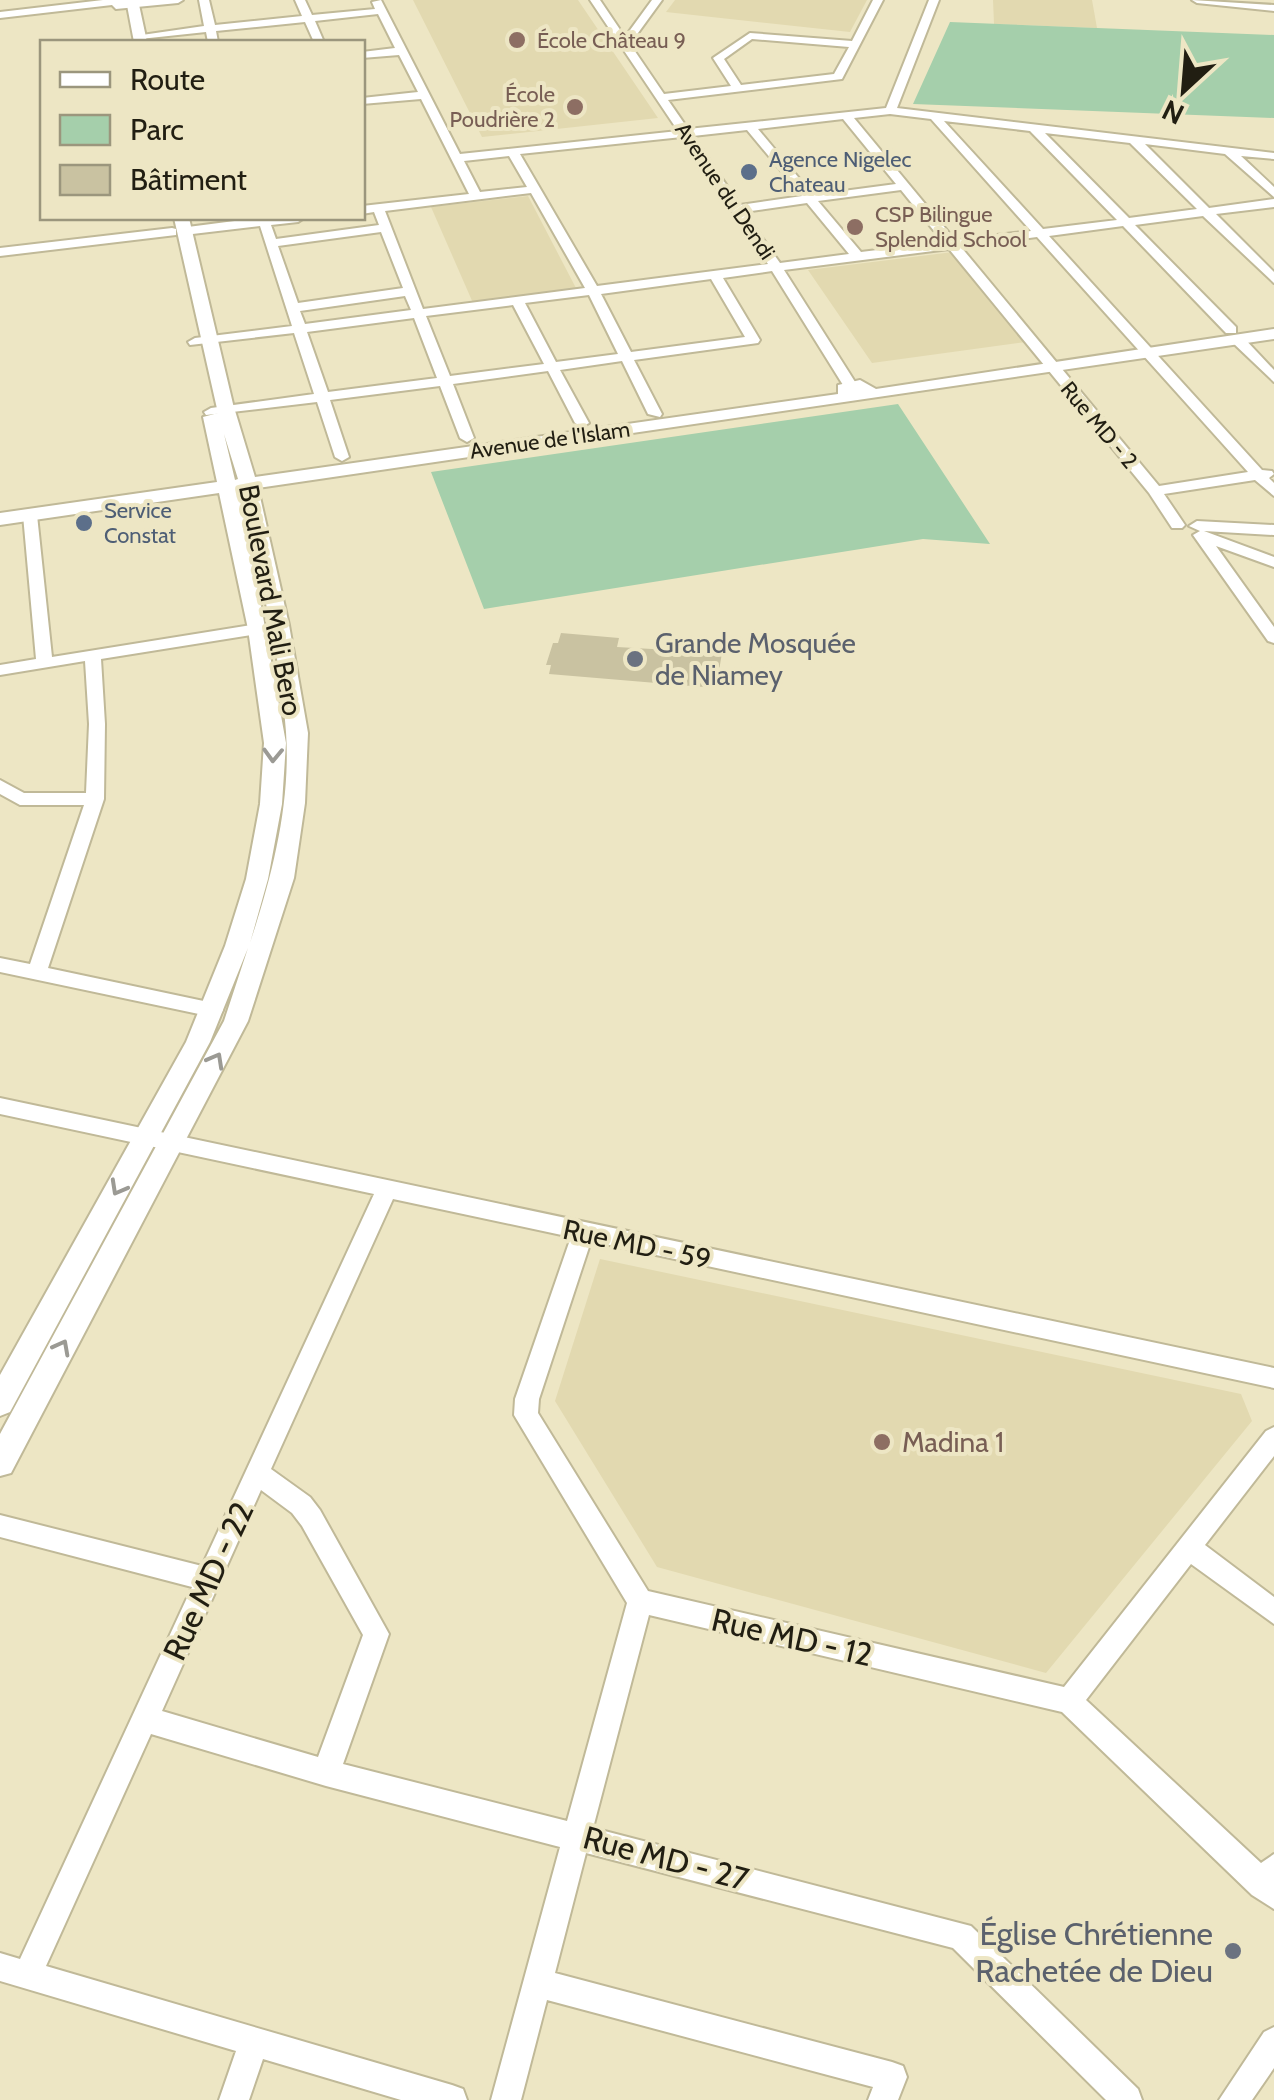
<svg xmlns="http://www.w3.org/2000/svg" width="1274" height="2100" font-family="Cabin,sans-serif">
<rect width="100%" height="100%" fill="#ede6c4"/>
<path fill="#e2d9b0" d="M413,0H578L658,118L482,137Z
M675,0H867L850,32L666,12Z
M993,0H1092L1097,28L994,24Z
M528,196L577,290L473,303L431,207Z
M953,252L1026,342L872,363L808,270Z
M600,1259L1241,1394L1252,1421L1046,1673L657,1567L555,1401Z"/>
<path fill="#a5cfab" d="M950,22L1274,35V118L913,104Z
M898,404L990,544L923,539L484,609L431,472Z"/>
<path fill="#c9c2a1" d="M561,633L619,638L617,647L722,653L716,688L549,674L551,665H546L553,643H558Z"/>
<g fill="none" stroke-linecap="round" stroke-linejoin="round">
<defs>
<path id="minor" d="M103,0H183L178,3L116,9L112,5L0,18V12Z
M199,0H209L215,25L302,16L295,0H305L312,15L375,9L372,2L381,0L460,154L678,131L590,0H600L625,37L652,0H662L630,44L664,94L731,86L713,58L750,33L852,41L873,0H883L842,79L668,100L688,129L886,108L929,0H939L897,108L1274,153V159L1241,156L1274,187V197L1225,154L1145,144L1209,208L1274,199V207L1216,214L1274,272V283L1203,216L1135,225L1236,327V333H1226L1123,226L1049,236L1262,470L1272,471L1274,474L1269,478L1274,483V496L1255,480L1164,494L1185,525L1182,528H1172L1149,493L949,249L784,270L857,385L850,389L843,385L772,271L723,278L760,340L758,343L634,360L662,414L660,417L648,414L622,361L560,370L589,423L582,427L575,423L548,371L453,384L474,438L467,442L460,438L440,386L330,400L349,457L342,461L335,457L317,402L206,415L204,412L211,408L314,394L294,333L190,345L188,342L195,338L292,326L260,226L184,235L178,231L180,228L257,218H304L298,222L271,225L276,239L379,225L374,212L362,214V206L469,194L421,99L362,104V98L418,92L399,55L362,58V52L395,48L378,14L315,21L324,42H314L305,22L216,31L218,42H208L206,32L140,39L135,36L204,26ZM752,39L849,47L834,74L741,85L724,59ZM890,114L931,119L1031,231L955,240L854,118ZM843,119L896,184L813,195L758,129ZM944,121L1030,131L1117,220L1043,229ZM747,130L802,196L740,205L693,136ZM1045,133L1130,143L1197,209L1129,218ZM682,137L768,264L597,286L520,154ZM509,156L527,187L480,192L464,161ZM901,190L943,242L861,252L818,201ZM531,193L585,288L423,309L385,211ZM807,203L849,254L780,263L744,212ZM381,232L403,288L298,303L278,246ZM1037,237L1248,472L1159,486L961,247ZM711,279L745,337L631,352L601,294ZM589,295L618,354L556,362L525,303ZM405,296L411,310L305,324L300,311ZM513,305L544,364L450,376L426,316ZM414,318L437,378L328,392L307,332Z
M1192,0L1274,5V11L1197,3Z
M172,228L176,229V235L0,256V248Z
M1232,336H1242L1274,370V382L1232,342Z
M30,511L37,515L52,657L258,624L266,629L258,634L101,659L105,724L104,799L48,968L213,1003L223,1010L220,1015L213,1017L0,972V958L30,964L84,805H20L0,794V780L24,793H86L89,724L85,661L0,675V665L36,659L23,515Z
M1197,521L1274,525V535L1204,531L1274,557V567L1216,546L1274,627V643L1268,641L1193,535L1200,531L1189,526Z
M0,1098L1274,1368V1388L591,1241L539,1399L538,1413L648,1591L1064,1687L1266,1431L1274,1427V1456L1205,1545L1274,1597V1624L1191,1564L1086,1700L1261,1863L1274,1854V1909L1252,1895L1062,1712L649,1615L593,1828L971,1926L1138,2089L1142,2100H1106L953,1948L586,1853L555,1973L892,2062L903,2066L907,2077L898,2100H868L873,2087L547,2000L521,2100H491L560,1847L326,1786L151,1734L46,1966L452,2085L463,2089L467,2100H401L263,2059L249,2100H219L236,2051L0,1981V1953L20,1959L192,1587L0,1537V1515L202,1566L374,1194L0,1114ZM393,1199L571,1237L515,1399L514,1415L627,1603L567,1821L343,1764L389,1634L320,1510L310,1497L271,1469ZM261,1490L292,1513L302,1526L363,1635L318,1757L162,1711Z
M1274,2027V2068L1252,2100H1219L1264,2032Z"/>
<path id="major" d="M126,0H138L147,42H134Z
M174,218H189L233,404L255,477L838,394V385L860,380L876,389L1274,329V339L258,488L289,625L308,733L305,803L294,878L248,1021L11,1473L0,1476V1434L224,1021L248,948L210,1042L10,1412L0,1416V1375L186,1042L225,946L246,879L260,804L264,743L248,629L219,493L0,525V513L217,482L203,417L218,413ZM224,434L238,479L235,480ZM240,490C257,569 281,651 286,732C291,804 272,876 250,943L268,879L282,804L286,743Z"/>
</defs>
<use href="#minor" stroke="#c0b998" stroke-width="4"/>
<use href="#major" stroke="#c0b998" stroke-width="4"/>
<use href="#minor" fill="#fff" fill-rule="evenodd"/>
<use href="#major" fill="#fff" fill-rule="evenodd"/>
</g>
<defs><path id="oneway-chevron" d="M-2-3.5L2.5 0L-2 3.5" fill="none" stroke-width="1.6" stroke-linecap="round" stroke-linejoin="round" transform="scale(2.5)"/></defs>
<g stroke="#9b9a94">
<use href="#oneway-chevron" transform="translate(273 755) rotate(92)"/>
<use href="#oneway-chevron" transform="translate(216 1060) rotate(-61)"/>
<use href="#oneway-chevron" transform="translate(118 1188) rotate(119)"/>
<use href="#oneway-chevron" transform="translate(62 1347) rotate(-62)"/>
</g>
<g fill="#8d6e63" stroke="#ede6c4" stroke-width="4">
<circle cx="517" cy="40" r="10"/>
<circle cx="575" cy="107" r="10"/>
<circle cx="855" cy="227" r="10"/>
<circle cx="882" cy="1442" r="10"/>
</g>
<g fill="#5c6f8a" stroke="#ede6c4" stroke-width="4">
<circle cx="749" cy="172" r="10"/>
<circle cx="84" cy="523" r="10"/>
</g>
<g fill="#6b7280" stroke="#ede6c4" stroke-width="4">
<circle cx="635" cy="659" r="10"/>
<circle cx="1233" cy="1951" r="10"/>
</g>
<g text-anchor="middle" dominant-baseline="central" stroke-width="8" stroke-linejoin="round" paint-order="stroke">
<g font-size="22" fill="#785e54" stroke="#ede6c4" text-anchor="start">
<text x="537" y="40">École Château 9</text>
<text x="555" y="94" text-anchor="end">École<tspan x="555" dy="25">Poudrière 2</tspan></text>
<text x="875" y="214">CSP Bilingue<tspan x="875" dy="25">Splendid School</tspan></text>
</g>
<g font-size="22" fill="#4e5e75" stroke="#ede6c4" text-anchor="start">
<text x="769" y="159">Agence Nigelec<tspan x="769" dy="25">Chateau</tspan></text>
<text x="104" y="510">Service<tspan x="104" dy="25">Constat</tspan></text>
</g>
<g font-size="22" fill="#211e12" stroke="#ede6c4">
<text transform="translate(725 191) rotate(56)">Avenue du Dendi</text>
<text transform="translate(1099 425) rotate(50)">Rue MD - 2</text>
<text transform="translate(550 440) rotate(-8)">Avenue de l'Islam</text>
</g>
<g font-size="28" fill="#211e12" stroke="#ede6c4">
<text transform="translate(271 600) rotate(79)">Boulevard Mali Bero</text>
<text transform="translate(637 1244) rotate(12)">Rue MD - 59</text>
</g>
<g font-size="28" fill="#5b616d" stroke="#ede6c4" text-anchor="start">
<text x="655" y="643">Grande Mosquée<tspan x="655" dy="32">de Niamey</tspan></text>
</g>
<g font-size="28" fill="#785e54" stroke="#ede6c4" text-anchor="start">
<text x="902" y="1442">Madina 1</text>
</g>
<g font-size="32" fill="#211e12" stroke="#ede6c4">
<text transform="translate(208 1581) rotate(-65)">Rue MD - 22</text>
<text transform="translate(792 1637) rotate(13)">Rue MD - 12</text>
<text transform="translate(666 1858) rotate(15)">Rue MD - 27</text>
</g>
<g font-size="32" fill="#5b616d" stroke="#ede6c4" text-anchor="end">
<text x="1213" y="1933">Église Chrétienne<tspan x="1213" dy="37">Rachetée de Dieu</tspan></text>
</g>
</g>
<rect x="40" y="40" width="325" height="180" fill="#ede6c4" stroke="#9b967d" stroke-width="2.5"/>
<rect x="60" y="72" width="50" height="15" fill="#ffffff" stroke="#9b967d" stroke-width="2.5"/>
<text x="130" y="90" font-size="30" fill="#211e12">Route</text>
<rect x="60" y="115" width="50" height="30" fill="#a5cfab" stroke="#9b967d" stroke-width="2.5"/>
<text x="130" y="140" font-size="30" fill="#211e12">Parc</text>
<rect x="60" y="165" width="50" height="30" fill="#c9c2a1" stroke="#9b967d" stroke-width="2.5"/>
<text x="130" y="190" font-size="30" fill="#211e12">Bâtiment</text>
<g transform="translate(1184 90) rotate(206)" stroke="#ede6c4" stroke-width="8" paint-order="stroke">
<path d="M0-8L18 38L0 25L-18 38Z" fill="#211e12"/>
<text y="-15" font-size="28" font-weight="bold" text-anchor="middle" fill="#211e12">N</text>
</g>
</svg>
